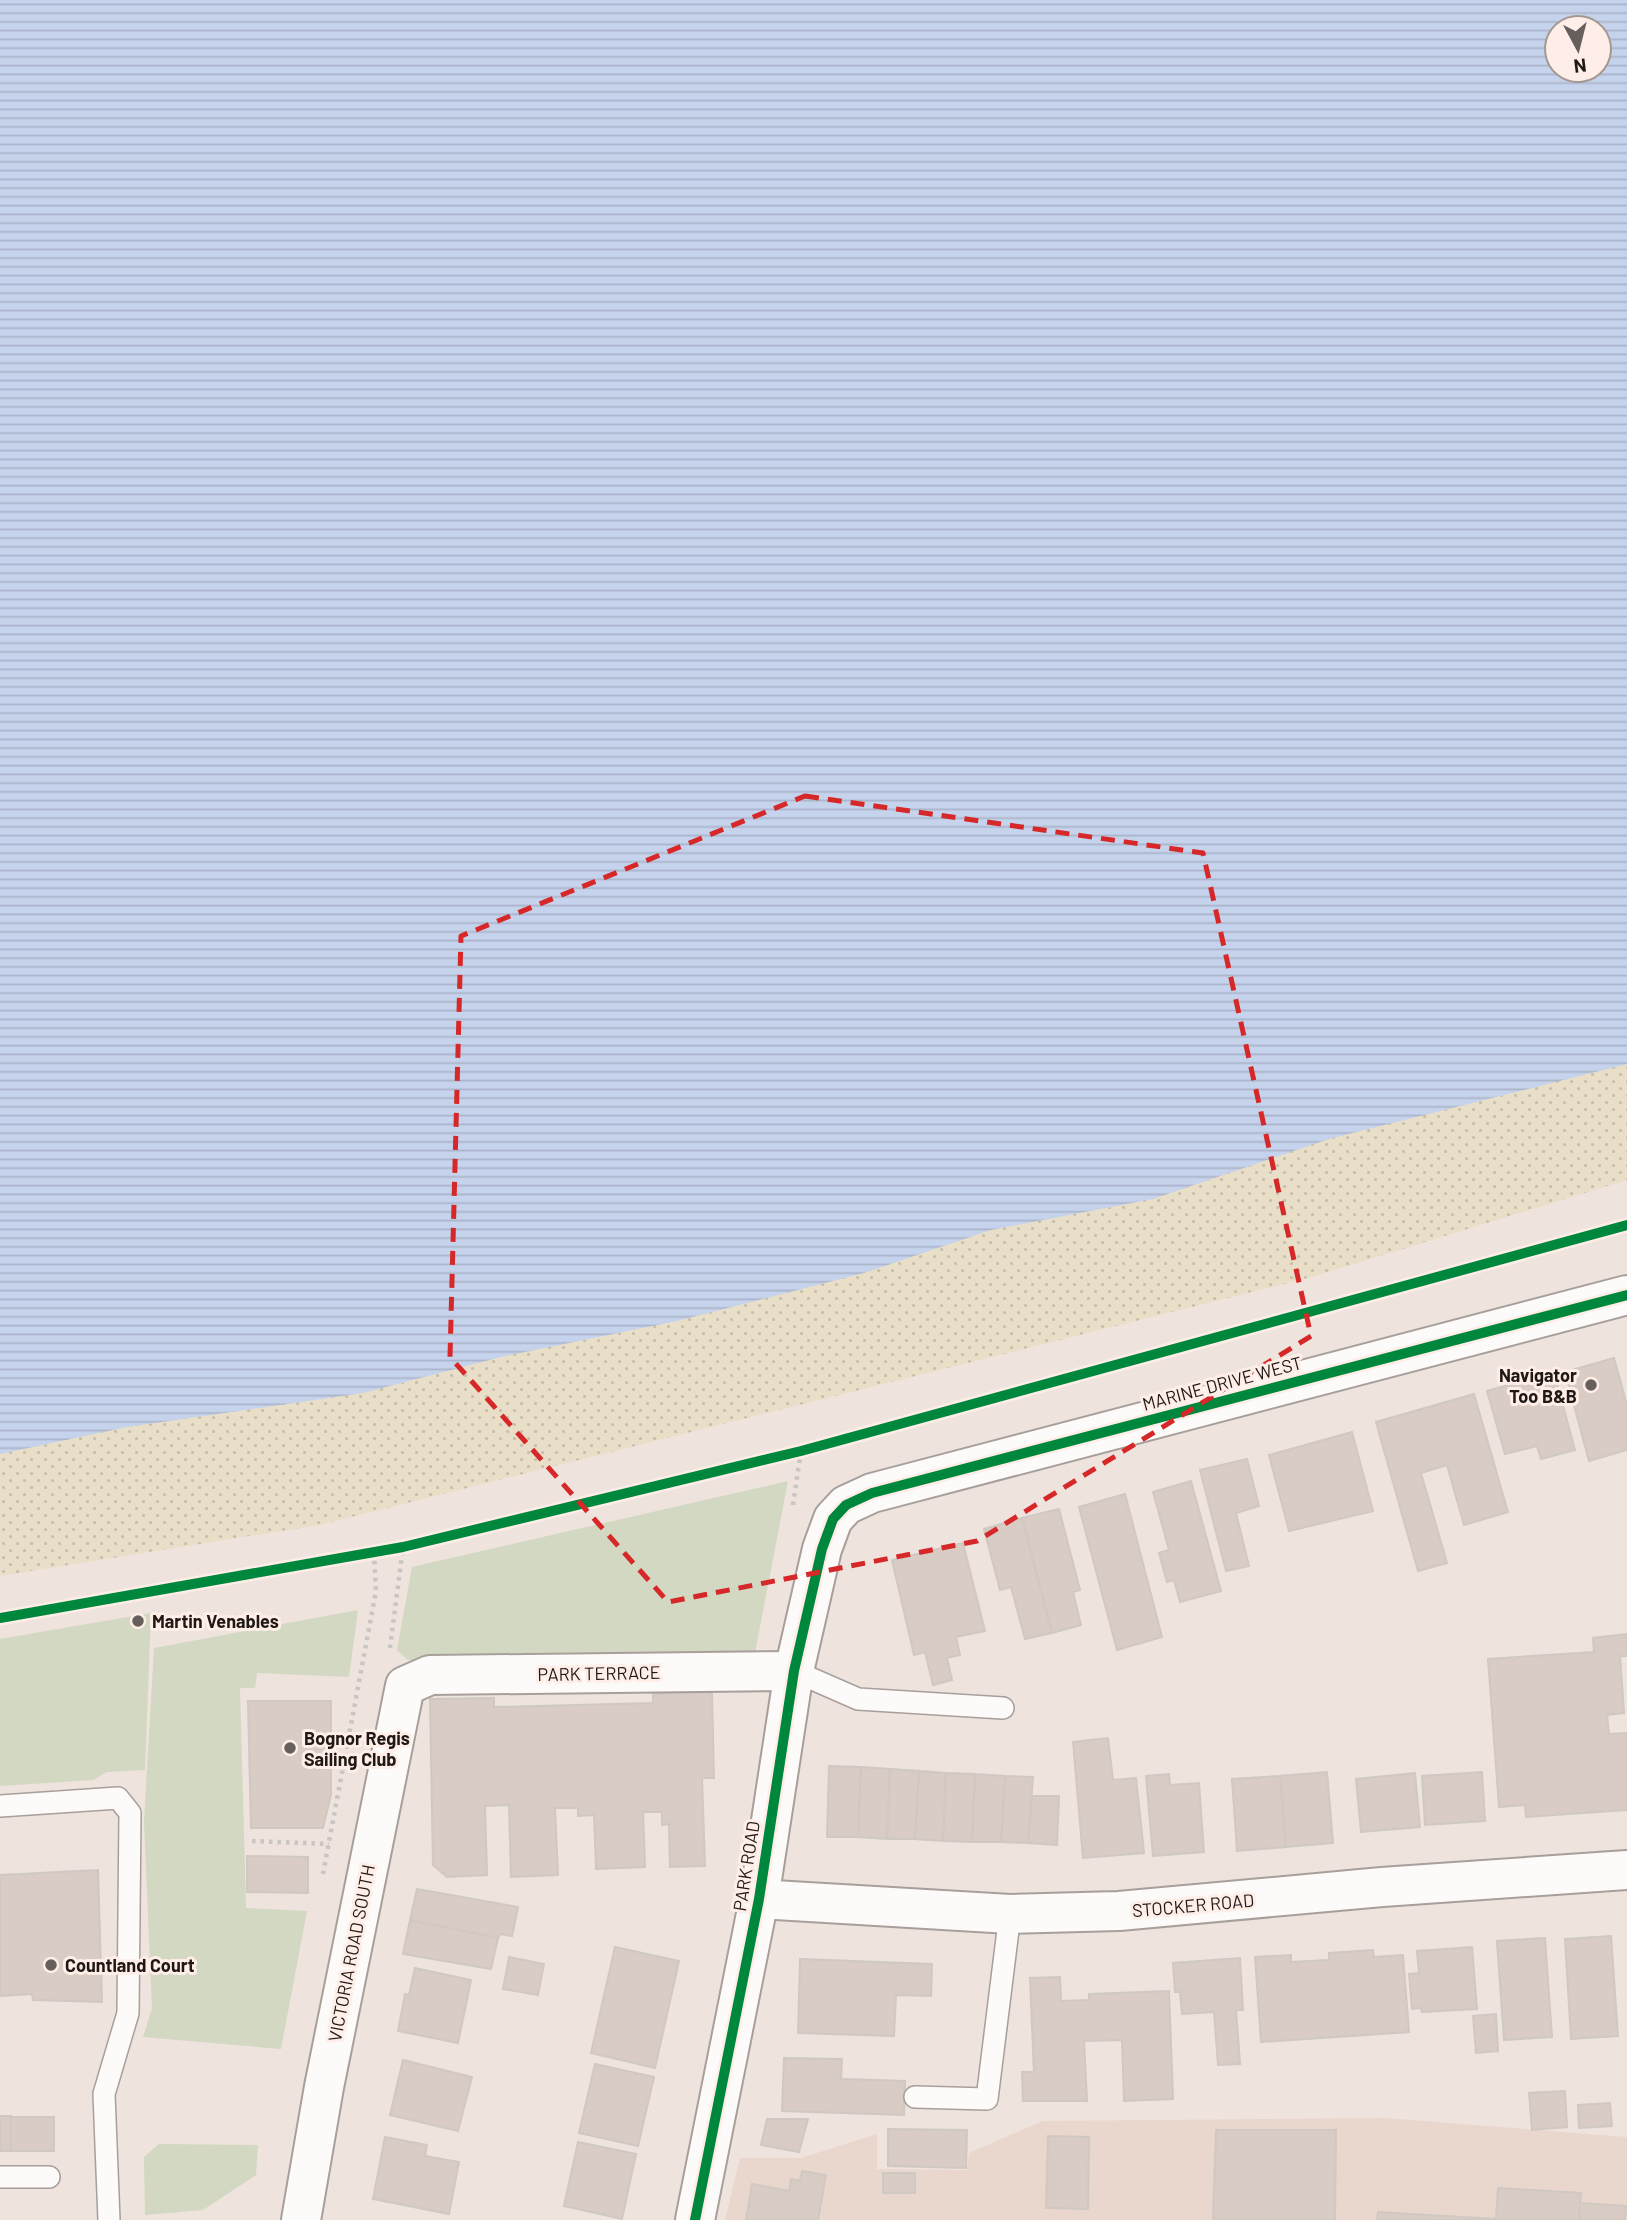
<svg xmlns="http://www.w3.org/2000/svg" width="1627" height="2220" font-family="Barlow,sans-serif">
<defs>
<pattern id="sand-dots" width="8" height="8" patternUnits="userSpaceOnUse" patternTransform="scale(1.75)"><rect width="8" height="8" fill="#e9dfc8"/><path d="M2 2h.1M6 6h.1" fill="none" stroke="#c7bfab" stroke-width="1.8" stroke-linecap="round"/></pattern>
<pattern id="water-rules" width="6" height="5" patternUnits="userSpaceOnUse" patternTransform="scale(1.75)"><rect width="6" height="5" fill="#c6d3ec"/><path d="M0 2.5h6" fill="none" stroke="#aab4ca"/></pattern>
</defs>
<rect width="100%" height="100%" fill="#eee3dd"/>
<path fill="#e9d6cc" d="M1385,2118L1627,2137V2220H725L740,2158H801L877,2134V2169L967,2170L969,2153L1043,2121Z"/>
<path fill="#d2d8c2" d="M788,1481L755,1653L408,1660L397,1650L412,1567Z
M358,1610L349,1677L257,1673L255,1688H240L246,1908L307,1911L281,2049L143,2037L152,2008L144,1822L154,1648Z
M151,1613L145,1770L107,1772L93,1780L0,1786V1639Z
M159,2144L258,2145L256,2175L203,2210L145,2215L144,2157Z"/>
<path fill="url(#sand-dots)" d="M1627,662V1180L1312,1277L319,1525L0,1576V1041Z"/>
<path fill="url(#water-rules)" fill-rule="evenodd" d="M0,0H1627V1064L1329,1139L1153,1199L991,1230L864,1273L677,1321L505,1356L363,1393L127,1427L0,1454ZM1557,28H1599V70H1557Z"/>
<path fill="#d8ccc4" stroke="#d0c8c3" stroke-width="2" d="M1614,1358L1627,1405V1450L1589,1461L1565,1372Z
M1554,1372L1575,1450L1541,1459L1537,1446L1505,1454L1487,1391Z
M1474,1394L1508,1512L1464,1525L1447,1465L1421,1473L1447,1563L1418,1571L1376,1422Z
M1352,1432L1373,1511L1289,1531L1269,1455Z
M1247,1459L1259,1506L1236,1513L1249,1566L1226,1571L1200,1470Z
M1191,1481L1221,1591L1180,1602L1174,1580L1167,1582L1159,1553L1169,1550L1153,1492Z
M1125,1494L1162,1637L1117,1650L1079,1507Z
M1059,1509L1080,1590L1073,1592L1081,1625L1052,1633L1022,1518Z
M1022,1518L1052,1633L1025,1639L1011,1587L1000,1590L984,1529Z
M963,1543L985,1631L956,1637L960,1655L947,1658L952,1680L933,1685L925,1652L914,1655L892,1560Z
M1627,1634V1656H1620L1624,1713L1607,1715L1609,1734L1627,1733V1810L1526,1817L1525,1805L1499,1807L1488,1659L1594,1652L1593,1638Z
M712,1692L714,1778H702L705,1866L670,1867L669,1824L662,1825V1812H643L645,1867L596,1869L594,1815L578,1816V1808H555L558,1875L511,1877L509,1805L485,1806L487,1875L447,1877L433,1865L430,1699L494,1698V1707L653,1703V1694Z
M248,1701H331V1795L323,1828H251Z
M1108,1738L1113,1780L1136,1778L1144,1853L1083,1858L1073,1742Z
M829,1766L861,1767L858,1837H827Z
M861,1767L890,1769L887,1839L858,1837Z
M890,1769L919,1771L915,1839H887Z
M919,1771L946,1773L943,1841L915,1839Z
M1327,1772L1333,1843L1286,1847L1280,1776Z
M1482,1772L1485,1821L1425,1825L1422,1776Z
M946,1773L975,1774L972,1842L943,1841Z
M1415,1773L1420,1827L1361,1832L1356,1779Z
M975,1774L1005,1776L1001,1842H972Z
M1169,1774L1170,1785L1199,1783L1204,1852L1153,1856L1146,1776Z
M1005,1776L1033,1777L1028,1843L1001,1842Z
M1280,1776L1286,1847L1237,1851L1232,1779Z
M1032,1796H1059L1057,1845L1028,1843Z
M247,1856L308,1857V1893L247,1892Z
M98,1870L102,2002L33,2000L32,1994L0,1996V1875Z
M417,1889L518,1907L512,1936L500,1934L498,1938L410,1920Z
M410,1920L498,1938L491,1969L403,1954Z
M1611,1936L1618,2036L1571,2039L1565,1939Z
M1545,1938L1552,2037L1504,2040L1497,1941Z
M615,1947L679,1961L655,2068L591,2053Z
M1472,1947L1477,2009L1422,2012L1421,2008L1412,2009L1409,1974L1419,1973L1417,1951Z
M1373,1950L1374,1957L1403,1955L1409,2032L1261,2042L1255,1957L1291,1955V1962L1329,1960V1953Z
M509,1957L544,1964L538,1995L503,1989Z
M1240,1958L1243,2010H1236L1240,2064L1218,2065L1214,2012L1182,2014L1180,1992H1175L1173,1963Z
M800,1959L932,1964L931,1996L896,1995L894,2036L798,2033Z
M415,1968L471,1980L458,2043L398,2031L405,1994L409,1995Z
M1060,1977L1061,2001L1089,2000V1994L1169,1991L1173,2099L1124,2101L1122,2040L1084,2041L1087,2101H1023L1022,2072H1034L1030,1978Z
M1496,2014L1498,2051L1476,2053L1473,2016Z
M784,2058L842,2059L841,2079L905,2081L904,2115L782,2111Z
M403,2060L472,2077L458,2131L390,2115Z
M595,2064L654,2077L638,2146L579,2133Z
M1565,2091L1567,2127L1532,2130L1529,2093Z
M1610,2103L1612,2126L1579,2128L1578,2105Z
M0,2116H11V2151H0Z
M11,2116L54,2117V2151H11Z
M767,2119H808L799,2152L761,2145Z
M888,2129L967,2130L966,2168L888,2166Z
M1216,2130H1336L1335,2220H1213Z
M1048,2136L1089,2137L1088,2209L1046,2208Z
M385,2137L427,2145L425,2156L459,2162L449,2214L373,2199Z
M578,2142L636,2154L622,2219L564,2206Z
M802,2171L826,2175L818,2220H746L752,2184L789,2191L791,2179L800,2181Z
M883,2173H915V2193H883Z
M1498,2188L1581,2193L1579,2220H1377L1378,2212L1496,2219Z
M1580,2203L1626,2206L1625,2220H1579Z"/>
<g fill="none" stroke-linecap="round" stroke-linejoin="round">
<defs>
<path id="service" d="M794,1671L858,1699L1003,1708
M0,1806L118,1798L130,1813L128,2013L104,2094L109,2220
M915,2097L987,2099L1010,1914
M0,2177H49"/>
<path id="minor" d="M759,1899L1010,1914L1119,1911L1382,1887L1627,1870
M301,2220L324,2087L405,1686L430,1675L794,1671"/>
<path id="tertiary" d="M695,2220L759,1899L794,1671L822,1549L833,1519L846,1505L872,1493L1627,1295"/>
</defs>
<use href="#service" stroke="#a89f9b" stroke-width="24"/>
<use href="#minor" stroke="#a89f9b" stroke-width="42"/>
<use href="#tertiary" stroke="#a89f9b" stroke-width="42"/>
<path stroke="#c8c5c3" stroke-width="4.5" stroke-dasharray="3.5 5" stroke-linecap="butt" d="M793,1505L801,1451
M390,1648L403,1547
M252,1841L329,1844
M323,1874L376,1591L374,1553"/>
<use href="#service" stroke="#fcfbfa" stroke-width="21"/>
<use href="#minor" stroke="#fcfbfa" stroke-width="38"/>
<use href="#tertiary" stroke="#fcfbfa" stroke-width="38"/>
<defs>
<path id="cycleway" d="M0,1618L403,1547L801,1451L1627,1225
M695,2220L759,1899L794,1671L822,1549L833,1519L846,1505L872,1493L1627,1295"/>
</defs>
<use href="#cycleway" stroke="#feeee7" stroke-width="15"/>
<use href="#cycleway" stroke="#00873e" stroke-width="10"/>
</g>
<path fill="none" stroke="#d62828" stroke-width="5" stroke-dasharray="14 9" stroke-linejoin="round" d="M805,796L1203,853L1311,1336L977,1541L668,1602L450,1357L461,936Z"/>
<g fill="#675f5b" stroke="#feeee7" stroke-width="2.5">
<circle cx="1591" cy="1385" r="7"/>
<circle cx="138" cy="1621" r="7"/>
<circle cx="290" cy="1748" r="7"/>
<circle cx="51" cy="1965" r="7"/>
</g>
<g text-anchor="middle" dominant-baseline="central" stroke-width="6" stroke-linejoin="round" paint-order="stroke">
<g font-size="18" font-weight="bold" fill="#1f1815" stroke="#feeee7" text-anchor="start">
<text x="1577" y="1375" text-anchor="end">Navigator<tspan x="1577" dy="21">Too B&amp;B</tspan></text>
<text x="152" y="1621">Martin Venables</text>
<text x="304" y="1738">Bognor Regis<tspan x="304" dy="21">Sailing Club</tspan></text>
<text x="65" y="1965">Countland Court</text>
</g>
<g font-size="18" fill="#1f1815" stroke="#feeee7">
<text transform="translate(1222 1383) rotate(-15)">MARINE DRIVE WEST</text>
<text transform="translate(599 1673) rotate(-1)">PARK TERRACE</text>
<text transform="translate(746 1866) rotate(-81)">PARK ROAD</text>
<text transform="translate(1193 1905) rotate(-5)">STOCKER ROAD</text>
<text transform="translate(351 1953) rotate(-79)">VICTORIA ROAD SOUTH</text>
</g>
</g>
<g transform="translate(1578 49) rotate(173)"><circle r="33" fill="#feeee7" stroke="#a59893" stroke-width="2"/>
<path d="M0-5L12 26L0 18L-12 26Z" fill="#675f5b"/>
<text y="-10" font-size="19" font-weight="bold" text-anchor="middle" fill="#1f1815">N</text>
</g>
</svg>
